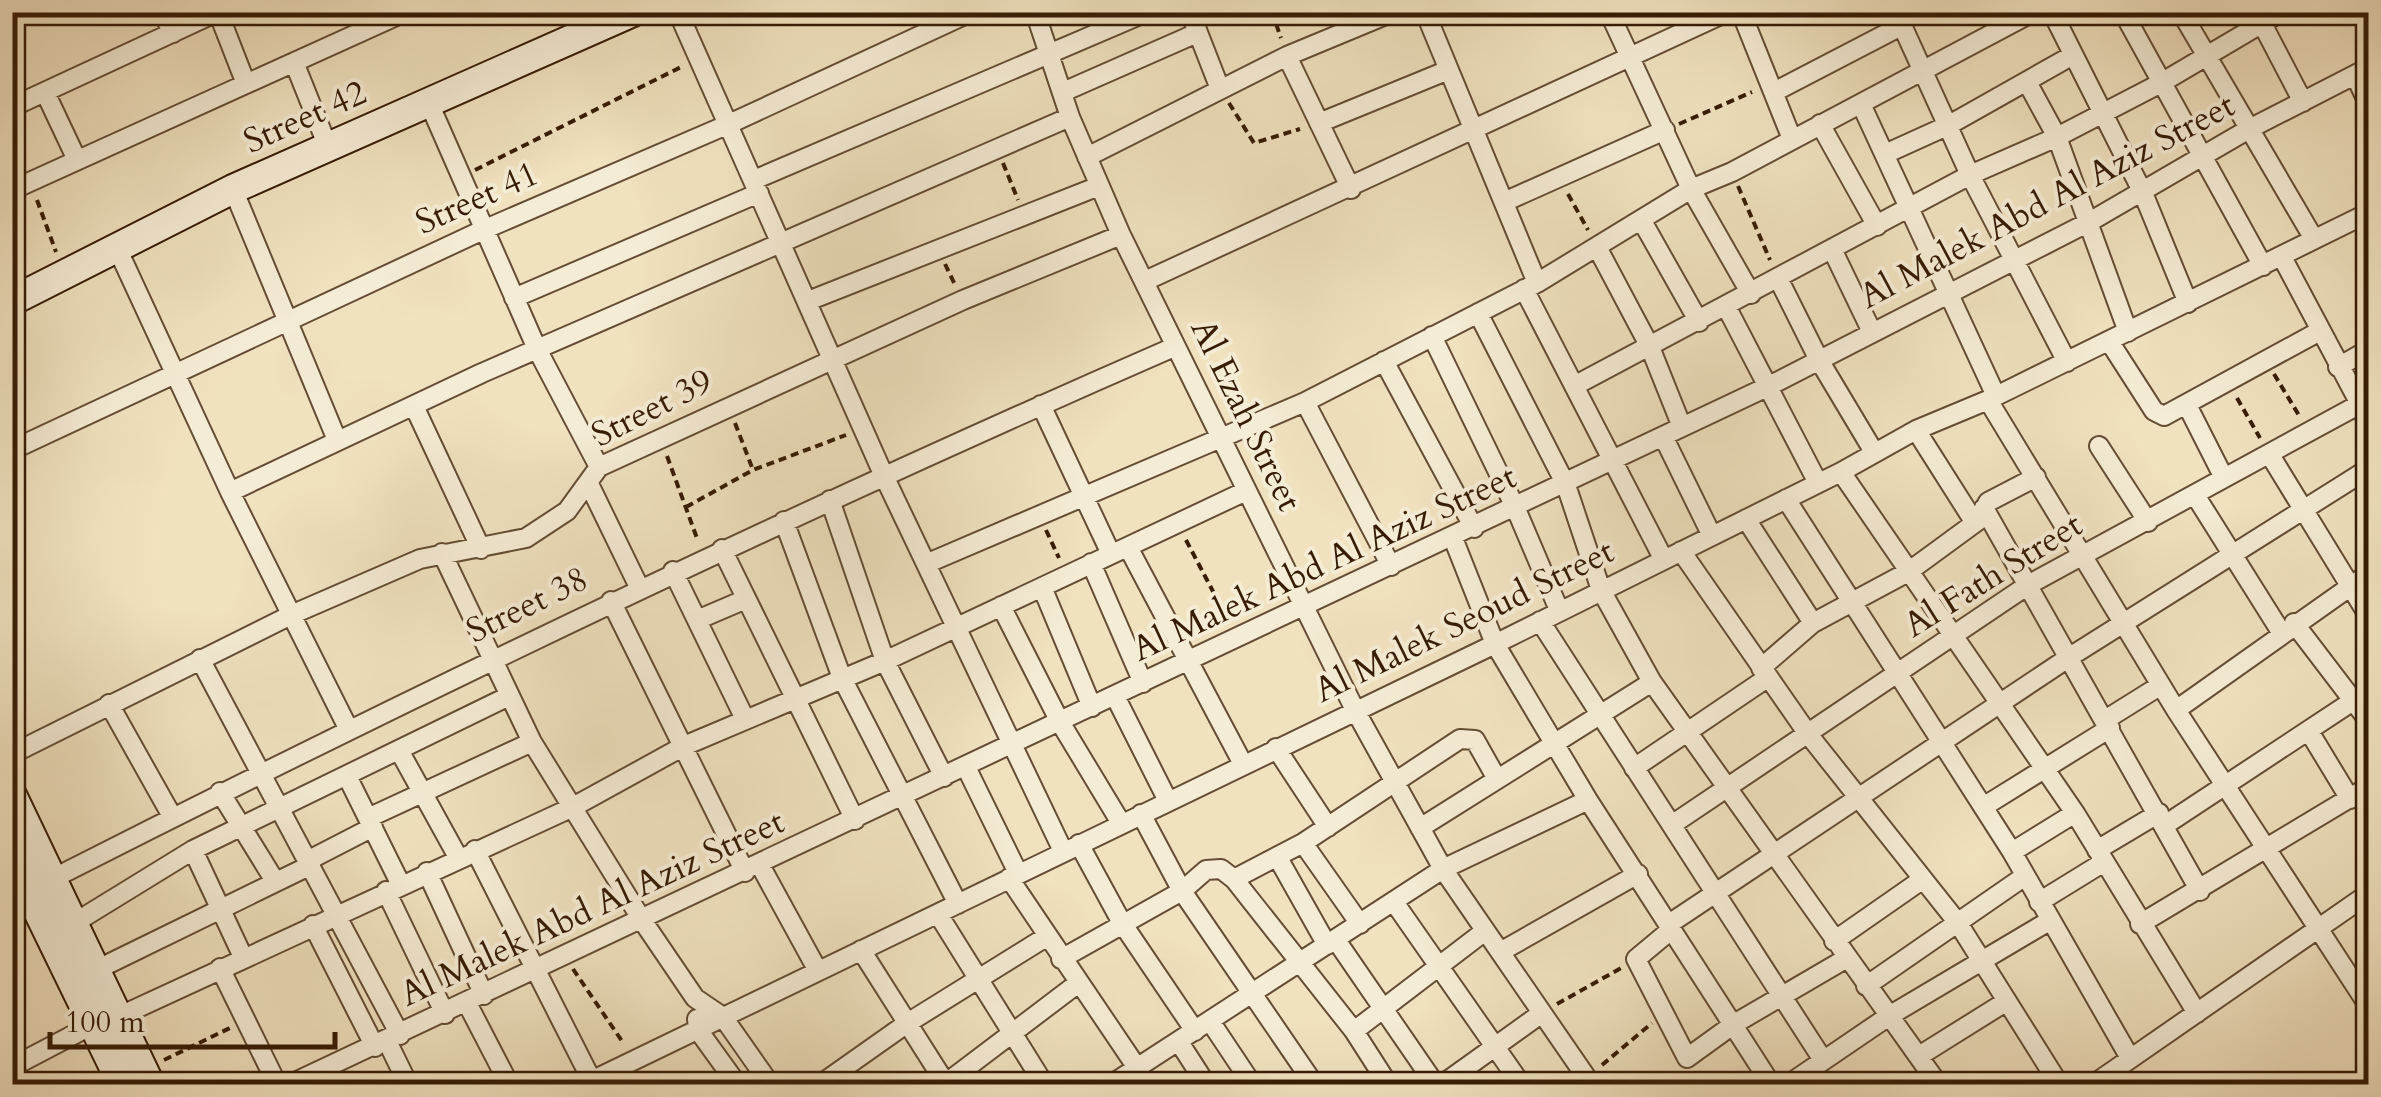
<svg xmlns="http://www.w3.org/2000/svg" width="2381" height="1097" font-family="Cardo,serif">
<rect width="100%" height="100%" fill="#f0e1bf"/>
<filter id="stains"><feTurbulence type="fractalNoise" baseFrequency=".002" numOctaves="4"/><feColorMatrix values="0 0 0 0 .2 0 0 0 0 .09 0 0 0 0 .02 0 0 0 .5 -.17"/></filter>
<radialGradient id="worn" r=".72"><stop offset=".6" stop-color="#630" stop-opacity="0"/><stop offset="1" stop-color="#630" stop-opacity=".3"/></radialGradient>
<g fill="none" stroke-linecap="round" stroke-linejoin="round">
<defs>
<path id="street" d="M162,12L173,33
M218,12L246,84
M678,12L884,476L1063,851
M1035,12L1070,117L1121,235L1355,710L1443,869L1591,1084
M1190,12L1220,89
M1425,12L1537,283
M1609,12L1691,189L1751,294
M1741,12L1792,139
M1896,12L1970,175L2067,362
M2052,12L2143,193L2188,303
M2123,12L2263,266
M2181,12L2314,239
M2256,12L2303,102
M12,15L17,12
M1287,56L1351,189
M294,62L328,147
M2355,75L2368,103
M2027,82L2057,137L2128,332
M45,92L77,160
M1063,92L1197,33
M1774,92L1901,26
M429,103L537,349L599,467
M1861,104L1996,396
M12,107L217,12
M1319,123L1446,71
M1820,124L1877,226
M1885,154L1949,125L2073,55
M1087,157L1287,56L1393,12
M754,180L1147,12
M233,189L337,440
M12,190L405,12
M1504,202L1665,130
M1642,221L1699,322
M1597,247L1650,347L1682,427
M117,248L230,492L348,728
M1832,249L1872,332
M2282,257L2368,419
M1778,278L1819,360L1874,452
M1145,281L1727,12
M1524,289L1664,560
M514,298L759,193
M808,301L1099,186
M1727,308L1818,483
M1478,313L1566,485L1601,590L1652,682L1938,1084
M1432,336L1516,509L1559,610
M2109,341L2154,411L2164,416L2318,332
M1384,361L1474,528
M2338,367L2368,350
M1574,386L1970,175L2057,137L2161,83L2281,12
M1988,400L2176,710L2368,1005
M1305,402L1391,566
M1041,405L1111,554
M414,406L481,549
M2188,407L2224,478
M1916,430L1975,523
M1663,436L1712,536
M2099,446L2148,522
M12,450L483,230L729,124L971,12
M2270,455L2368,615
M1841,472L2075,813L2197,1013
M589,484L639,587
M230,492L482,373L1070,117
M2195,495L2281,632
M1786,499L2012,852L2130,1058
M830,500L885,661L944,777
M1984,508L2200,891
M1746,519L1813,623
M784,521L842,678L958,904
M1453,538L1495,644L1588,800L1771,1084
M1128,547L1243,764
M722,549L855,820
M1681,551L1808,734L1958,923L2059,1084
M442,553L532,742L642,920L695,998L723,1017L770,1084
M928,563L1305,402L1537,283L1691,189L1732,172L2033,12
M1091,563L1143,683
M673,571L745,719
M1042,587L1092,707
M611,601L745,872
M1001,606L1060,722L1121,823
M697,620L746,599
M1540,621L1823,1060
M2294,623L2368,720
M200,659L400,1035
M1761,668L1813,623L1908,572L1979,520L1988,502L2036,477
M1115,696L1168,801
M109,704L173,818
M2176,710L2368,574
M2105,720L2161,685
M2310,733L2350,799
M1276,748L1328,827
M400,752L459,859
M12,754L291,615L420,559L526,538L567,511L599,467L963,300L1121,235
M966,767L1018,873
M1634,768L1767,678
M347,776L401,885
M220,792L275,881
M1983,807L2110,728
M1141,814L1182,891L1314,1084
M368,818L532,742
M1673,824L2028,585L2360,404
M2165,825L2368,691
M1420,828L1652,682
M1303,843L1360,924
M1079,844L1122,923L1195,1031
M193,850L243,957
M475,850L592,1081
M2097,850L2159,813
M2012,852L2075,813
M1278,858L1327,945
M309,860L373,827
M760,865L818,971
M427,872L484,995
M1009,878L1148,1084
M1234,879L1303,843L1460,739L1475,740L1497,779
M50,880C420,692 793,513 1174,347
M386,891L445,1014
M1394,902L1521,1084
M2039,902L2104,862
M938,914L1044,1084
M12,916L34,905
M1669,924L2068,658L2368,469
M2140,924L2368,787
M71,925L193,850L509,696
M313,925L375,1047
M1672,929L1636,959L1687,1058L1734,1024L1847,958
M1336,940L1435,1084
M1834,941L1923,879
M861,950L946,1084
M1500,952L1638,874
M1061,959L1182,891L1206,870L1221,869L1234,879L1354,1031L1388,1084
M220,968L277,1084
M96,970L311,865
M1866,986L2025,876
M467,1003L509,1084
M118,1017L573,807L684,746L885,661L1246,491
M697,1019L698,1030L737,1084
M1210,1021L1252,1084
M1354,1031L1485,931
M387,1041L408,1084
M1179,1042L1206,1084
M1919,1056L2007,1001
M12,1067L92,1025
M291,1084L1769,386L2091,221L2249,129L2368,68
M585,1084L1495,644L1841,472L1916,430L1988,400L2368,213
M821,1084L906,1024L1046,937
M945,1084L1077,984
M1112,1084L1443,869L1588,800
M1443,1084L1542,1013
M1789,1084L1889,1016L2049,921
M2094,1084L2368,894
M2360,1084L2368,1078"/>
<path id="secondary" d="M12,301L233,189L633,12
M12,795L150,1084
M12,858L122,1084"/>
</defs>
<use href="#street" stroke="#644d34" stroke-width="22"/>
<use href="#secondary" stroke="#361c05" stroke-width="32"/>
<path stroke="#361c05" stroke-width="4" stroke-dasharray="8 5" stroke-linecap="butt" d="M1272,12L1281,38
M1229,103L1254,143L1300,129
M1679,124L1752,92
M1003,163L1018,200
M475,170L681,67
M1738,186L1770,260
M1568,194L1588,230
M37,200L56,252
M945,264L956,287
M2274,374L2300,417
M2237,398L2260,438
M735,423L753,470
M667,456L698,541
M686,507L753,470L846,435
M1046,530L1059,558
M1186,540L1228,620
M573,969L624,1044
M1557,1004L1623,967
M164,1060L232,1027
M1602,1065L1652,1023
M1698,1072L1707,1084"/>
<use href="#street" stroke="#f5ecd5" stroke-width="18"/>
<use href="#secondary" stroke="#f5ecd5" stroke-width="28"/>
</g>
<g text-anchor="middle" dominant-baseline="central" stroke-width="8" stroke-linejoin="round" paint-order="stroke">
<g font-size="35" fill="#361c05" stroke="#f5ecd5">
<text transform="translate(305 117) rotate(-24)">Street 42</text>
<text transform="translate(477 198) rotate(-24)">Street 41</text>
<text transform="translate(2047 201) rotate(-28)">Al Malek Abd Al Aziz Street</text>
<text transform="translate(652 408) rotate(-27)">Street 39</text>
<text transform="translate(1246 415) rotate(64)">Al Ezah Street</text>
<text transform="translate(1324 563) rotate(-25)">Al Malek Abd Al Aziz Street</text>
<text transform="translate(1993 575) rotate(-32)">Al Fath Street</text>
<text transform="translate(527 605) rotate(-26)">Street 38</text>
<text transform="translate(1464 621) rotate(-26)">Al Malek Seoud Street</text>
<text transform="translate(592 908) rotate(-25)">Al Malek Abd Al Aziz Street</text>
</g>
</g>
<rect width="2381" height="1097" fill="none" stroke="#f0e1bf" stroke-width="50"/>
<rect x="15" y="15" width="2351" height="1067" fill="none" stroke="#361c05" stroke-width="5"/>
<rect x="25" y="25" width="2331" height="1047" fill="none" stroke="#361c05" stroke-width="2.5"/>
<path d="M50 1032v15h285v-15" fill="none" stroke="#361c05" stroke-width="5"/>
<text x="65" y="1032" font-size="30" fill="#361c05" stroke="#f5ecd5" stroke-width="8" paint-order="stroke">100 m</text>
<rect width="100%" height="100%" filter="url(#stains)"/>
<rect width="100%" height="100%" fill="url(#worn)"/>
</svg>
